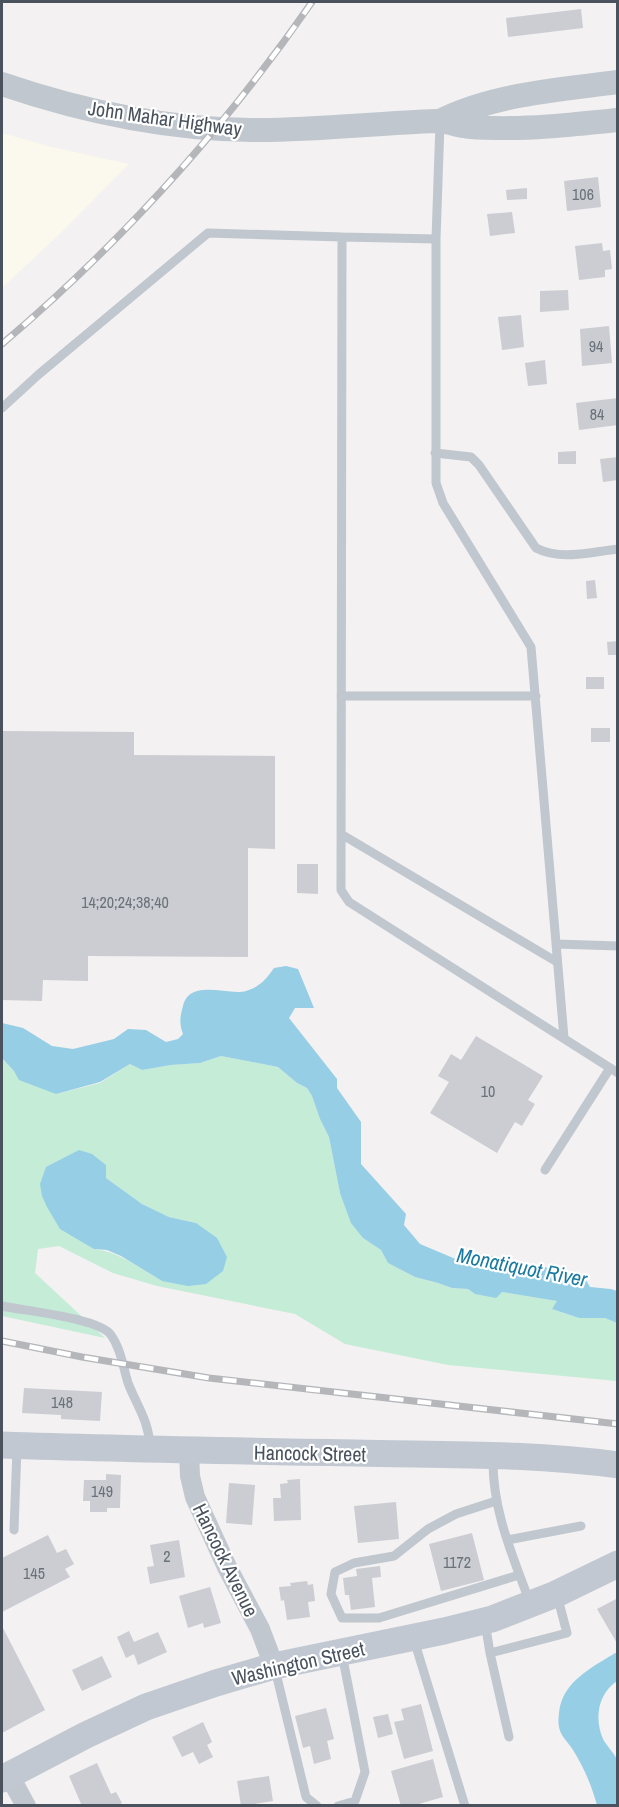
<svg xmlns="http://www.w3.org/2000/svg" width="619" height="1807" font-family="'Archivo Narrow',sans-serif">
<rect width="100%" height="100%" fill="#f3f1f1"/>
<path fill="#fbf8ed" d="M2,133L48,146L129,164L61,233L2,288Z"/>
<path fill="#c4ecd7" fill-rule="evenodd" d="M221,1056L278,1067L297,1083L307,1088L312,1096L320,1119L329,1137L340,1193L363,1238L381,1250L388,1263L415,1277L438,1283L452,1288L468,1289L475,1294L502,1292L558,1301L552,1309L579,1318H605L617,1323V1381L448,1365L345,1344L295,1314L157,1286L113,1273L59,1246L38,1249L35,1273L105,1338L2,1316V1058L14,1071L56,1094L100,1083L130,1064L142,1070L171,1065L200,1063ZM106,1178L142,1204L169,1217L196,1223L162,1281C139,1268 120,1252 94,1249Z"/>
<path fill="#96cee5" d="M286,966L298,969L314,1008H295L289,1018L337,1079V1088L361,1122V1164L406,1214L404,1225L420,1244L458,1260L472,1252L583,1275L590,1287L611,1289L617,1291V1323L605,1318H579L552,1309L557,1301L502,1292L496,1298L475,1294L468,1289L452,1288L438,1283L415,1277L388,1263L381,1250L363,1238L351,1223L340,1193L329,1137L320,1119L312,1096L307,1088L297,1083L278,1067L221,1056L200,1063L171,1065L142,1070L130,1064L100,1082L56,1094L19,1080L14,1071L2,1058V1023L23,1028L52,1046L73,1049L114,1039L128,1029L146,1030L166,1042L178,1039L183,1034C179,1023 180,1017 183,1006C190,978 228,996 246,991C260,987 266,979 274,968Z
M79,1150L92,1154L106,1165V1178L142,1204L169,1217L196,1223L217,1238L227,1257L223,1271L206,1284L188,1286L162,1281L121,1256L107,1250L94,1249L60,1229L47,1207L42,1196L40,1184L46,1167Z
M617,1652V1681C598,1694 594,1718 603,1739C607,1747 616,1754 618,1763C619,1776 618,1792 617,1805H597C592,1787 584,1767 573,1750C570,1745 565,1740 562,1735C558,1728 558,1721 559,1713C562,1681 593,1667 617,1652Z"/>
<path fill="#cbcdd3" d="M581,9L583,28L508,37L506,18Z
M598,177L601,207L567,211L564,181Z
M527,188V199L507,200L506,190Z
M512,212L515,233L490,236L487,214Z
M602,243L603,251L610,250L612,269L605,270V277L579,280L575,246Z
M568,290L569,310L540,312V291Z
M521,315L524,347L502,350L498,317Z
M609,326L612,363L582,366L580,329Z
M545,360L547,384L528,386L525,363Z
M618,398V425L579,430L576,403Z
M576,451V464H558V452Z
M618,457V480L603,482L600,459Z
M595,580L597,598L587,599L586,581Z
M618,641V655H608L607,642Z
M586,677H604V689H586Z
M591,728H610V742H591Z
M2,731L134,732V755L275,756V849L248,848V957L88,956V981L43,980L42,1001L2,1000Z
M297,864H318V894L297,893Z
M476,1036L543,1076L528,1100L535,1104L522,1126L515,1122L497,1153L430,1113L449,1082L438,1076L451,1054L461,1060Z
M24,1388L102,1392L100,1421L61,1419V1415L22,1413Z
M106,1474L121,1475L120,1508H107V1512H90V1501H83L84,1480H106Z
M300,1479L301,1520L274,1521L273,1498H281L280,1484L288,1483L287,1480Z
M229,1483L255,1485L252,1525L226,1523Z
M396,1502L399,1539L358,1543L354,1506Z
M472,1533L484,1580L441,1591L429,1544Z
M48,1535L57,1553L66,1549L74,1564L65,1569L70,1577L2,1612V1558Z
M179,1540L185,1577L150,1584L147,1567L154,1566L150,1545Z
M380,1566L381,1577L372,1578L375,1607L351,1610L349,1595H345L343,1578L357,1576L356,1569Z
M307,1581L308,1585L313,1584L315,1601L308,1602L310,1617L287,1620L284,1600L281,1601L279,1587L291,1586L290,1583Z
M210,1587L221,1623L204,1628L203,1623L188,1628L179,1596Z
M618,1598V1645L597,1609Z
M2,1626L45,1710L2,1733Z
M129,1631L134,1642L158,1632L167,1652L138,1665L134,1654L126,1658L117,1637Z
M102,1656L112,1677L82,1691L72,1670Z
M421,1704L433,1751L404,1759L394,1722L404,1720L401,1709Z
M326,1708L334,1739L327,1741L331,1759L314,1764L310,1746L303,1748L295,1716Z
M388,1714L393,1734L378,1738L373,1717Z
M203,1722L212,1742L207,1745L213,1757L199,1764L193,1752L182,1757L172,1737Z
M433,1759L443,1797L412,1806H401L391,1771Z
M97,1763L111,1794L116,1792L122,1803L117,1806H82L69,1776Z
M269,1776L273,1801L241,1806L237,1781Z"/>
<g fill="none" stroke-linecap="round" stroke-linejoin="round">
<path stroke="#c0c7ce" stroke-width="9" d="M440,123L436,239V483L443,503L531,647L564,1038
M342,237L436,239
M2,408L38,375L208,233L342,237L341,890L349,902L618,1073
M435,453L471,457L479,465L536,548C561,561 590,552 618,549
M341,696H536
M341,834L557,962
M556,944L618,946
M545,1170L610,1068
M2,1306C25,1311 99,1318 111,1335C121,1349 123,1367 128,1383C137,1406 149,1421 150,1447
M493,1457C492,1510 512,1554 530,1603
M496,1501L456,1514L428,1529L394,1556L354,1563L335,1572L331,1594L342,1618H379L519,1575
M14,1530L17,1448
M507,1540L581,1526
M485,1622L490,1653
M414,1640L465,1806
M275,1669L306,1797L317,1806
M509,1737L490,1653L567,1633L557,1595
M338,1806L355,1801L365,1772L342,1654"/>
<path stroke="#c0c7ce" stroke-width="20" d="M189,1451L190,1476L195,1497L227,1567L260,1629L274,1666
M9,1775L26,1806"/>
<path stroke="#c0c7ce" stroke-width="24" d="M2,84C81,111 167,129 251,130C313,131 375,123 437,121C446,121 455,125 463,126C474,128 485,128 495,128C536,129 577,124 618,120
M440,121C493,94 559,90 618,82"/>
<path stroke="#c1c8d2" stroke-width="27" d="M2,1445C119,1449 237,1451 355,1453C443,1455 531,1453 618,1465
M2,1779L86,1735L146,1707L216,1683L274,1666L444,1631L492,1619L556,1594L618,1564"/>
<defs>
<path id="rail" d="M2,344C120,244 224,129 312,2
M2,1341L82,1357L209,1378L618,1424"/>
</defs>
<use href="#rail" stroke="#b4b6ba" stroke-width="7"/>
<use href="#rail" stroke="#fff" stroke-width="4.5" stroke-dasharray="14" stroke-linecap="butt"/>
</g>
<g text-anchor="middle" dominant-baseline="central" stroke-width="4.5" stroke-linejoin="round" paint-order="stroke">
<g font-size="16" fill="#6a727a">
<text x="583" y="194">106</text>
<text x="596" y="346">94</text>
<text x="597" y="414">84</text>
<text x="125" y="902">14;20;24;38;40</text>
<text x="488" y="1091">10</text>
<text x="62" y="1402">148</text>
<text x="102" y="1491">149</text>
<text x="167" y="1556">2</text>
<text x="457" y="1562">1172</text>
<text x="34" y="1573">145</text>
</g>
<g font-size="20" fill="#4a535d" stroke="#fff">
<text transform="translate(165 118) rotate(8)">John Mahar Highway</text>
<text transform="translate(310 1453) rotate(1)">Hancock Street</text>
<text transform="translate(226 1560) rotate(64)">Hancock Avenue</text>
<text transform="translate(298 1663) rotate(-13)">Washington Street</text>
</g>
<g font-size="21" font-style="italic" fill="#1a7aa0" stroke="#fff">
<text transform="translate(522 1267) rotate(11)">Monatiquot River</text>
</g>
</g>
<rect width="619" height="1807" fill="none" stroke="#4a535d" stroke-width="6"/>
</svg>
